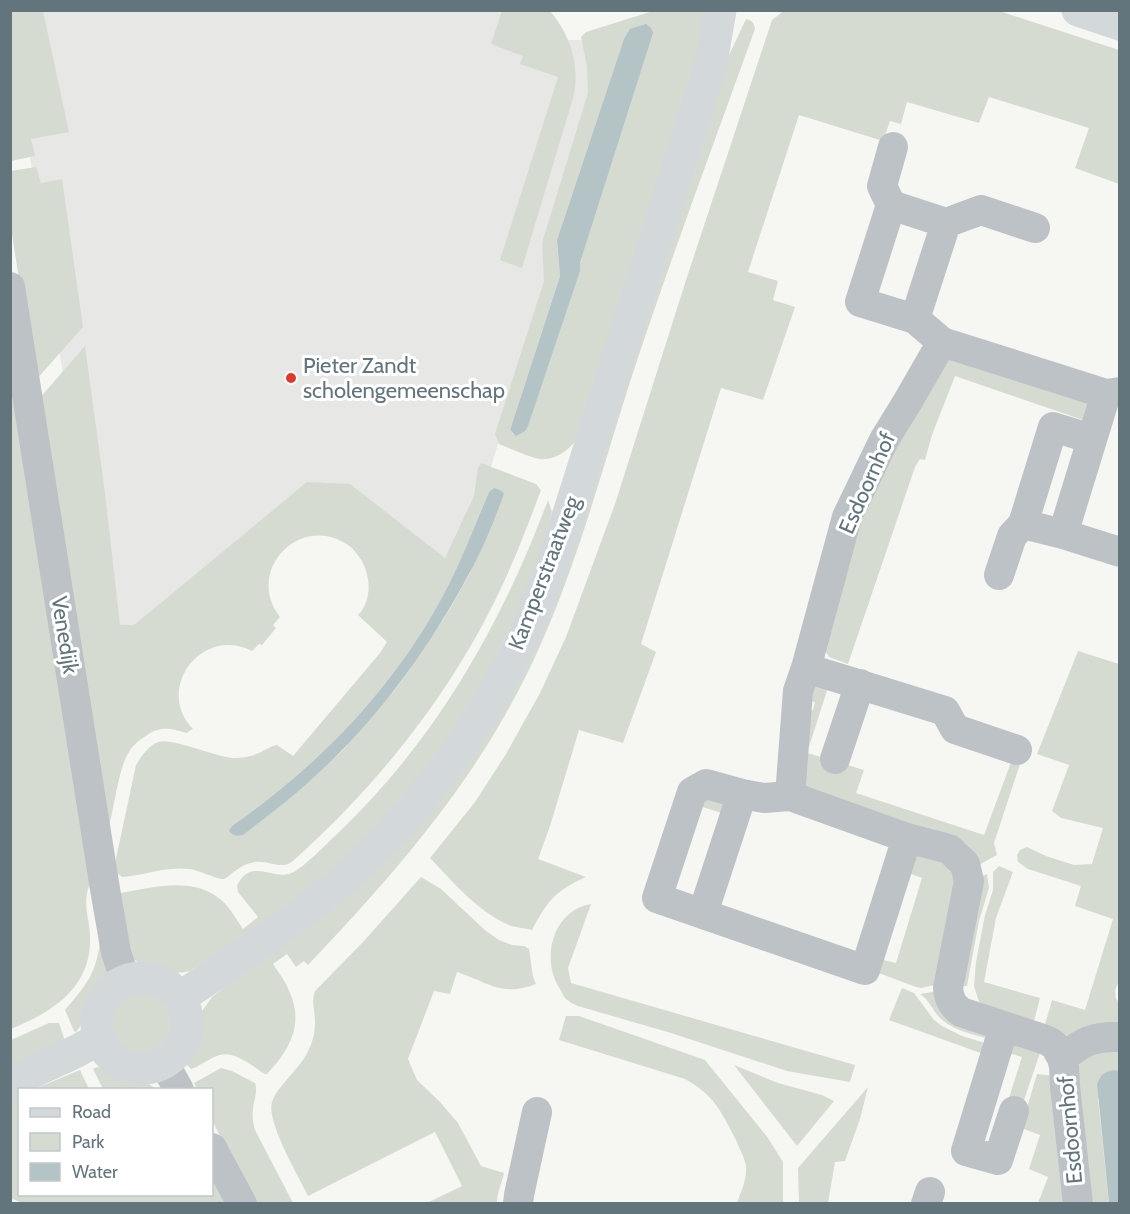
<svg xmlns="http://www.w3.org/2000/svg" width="1130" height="1214" font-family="Cabin,sans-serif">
<rect width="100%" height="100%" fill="#f6f6f3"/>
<path fill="#e7e7e6" d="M10,11H543L563,40H586L594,91L548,284L489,473L447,564L349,488L123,639L99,613L26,130Z"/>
<path fill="#d6dbd2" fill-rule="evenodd" d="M11,10L43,11L69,132L31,139L35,156L11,161Z
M785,10L999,11L1119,50V184L1075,168L1089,128L989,97L979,123L907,102L901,124L890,121L883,141L799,115L748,272L778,281L773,300L795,307L763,400L721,388L641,644L656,652L623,743L579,730L550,826L538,859L586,877C555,891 548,900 532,930C525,928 516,928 509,925C477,911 454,883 430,858L475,802L506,754L540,693L566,637L615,504L688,274L772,20Z
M502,11H550C570,34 581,67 573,98L522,268L500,260L558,77L520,64L523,56L491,44Z
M653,11H709L697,66L580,435C571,448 557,461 540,459C531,458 509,448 499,444L495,434L544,281L542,243L588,93L587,66L581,37L586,32ZM652,34L580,263V271L513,434L510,430L560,276L557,240L624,40Z
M746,19C752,21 754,22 755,29C713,146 669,263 630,382C595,492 566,607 509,708C456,804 383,886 308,965L304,961L296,967L287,954L273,964C279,973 286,982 290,993C304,1025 289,1051 267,1074H265C252,1066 233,1049 217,1056C208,1059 200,1066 191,1069L187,1065L189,1053L195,1038L202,1011L212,997L267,953L459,766L722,70Z
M36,167L41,183L62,179L83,327L35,381L11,228L10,171Z
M85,346L105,493L120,625H134L307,482L350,484L445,558L474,496L478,468L481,463L536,484L541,490C530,519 520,547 507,575C468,663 410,744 343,813C331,826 317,838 304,851C300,854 295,860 290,863C280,869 267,860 255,862C248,863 241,866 235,871C231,873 228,878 224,879C220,880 197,870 190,869C167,866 145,875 122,877L117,873L114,868L136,765C141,757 148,746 158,742C171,737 215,757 234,758C243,758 253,756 261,752C267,749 271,746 277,745L293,756L380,653L387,642L358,615C369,604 371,586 366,571C363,561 357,552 348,545C300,512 244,571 280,617L273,625L276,628L262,645L259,644L252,651C202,625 154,689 193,729L186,733C171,728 159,726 146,736C139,740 133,745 129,752C119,767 115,803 110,822L103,824L38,400ZM489,492L504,494L469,575L443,620L397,687L370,719L343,750L311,780L232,826C323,762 398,684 449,584C464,554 476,522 489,492Z
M10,351L95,872C92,879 88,887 87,894C84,906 90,924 90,936C92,988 52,1012 11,1029Z
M951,356L1092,402L1086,421L955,376L932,435L925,460L920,459L915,467L848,664L829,657L825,650L837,588L883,454Z
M548,500L552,512L532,579L478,695L404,800L309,894L190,971C170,976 150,970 133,959L115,894C147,889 186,876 216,896C228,904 235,917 243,929L258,917L238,892L237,886C250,858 271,879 289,874C302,870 324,846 335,836C433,744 501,626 548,500Z
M1078,651L1119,664L1120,979L1115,990L1116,999L1119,1002V1030L1071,1040L1044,1028L1052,1000L1085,1010L1113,919L1075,906L1081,886L1028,869L1018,862L1017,855L1020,850L1027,847L1046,856L1074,865L1092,864L1103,828L1061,818L1052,811L1069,765L1037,754Z
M830,681L807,753L864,770L856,793L984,835L1013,757L1021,761L994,843L997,855L975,867L804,786L805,709L813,710L815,702L806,700L809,688Z
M700,793L731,803L728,815L696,805Z
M921,851L958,871L939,984L921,988L916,987L876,972L879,959L896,963L922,878L908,873L916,853Z
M999,866L1013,872L996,918L984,982L1040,998L1033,1025L979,1002L974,986L976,962L985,915L993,890V872Z
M987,874L989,888L979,921L967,986H957L978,878Z
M421,877L441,889L486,931L499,940L512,945L524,946L529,949L533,977L536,984C501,997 490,983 457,972L450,994L434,991L408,1059L417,1080L440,1102L458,1123L481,1166L504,1173C502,1183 497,1192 497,1203H427L462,1186L435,1132L308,1196C299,1177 266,1122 272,1102C277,1086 302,1067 309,1049C313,1041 315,1031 315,1022C315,1010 311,1002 315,991L363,942Z
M591,904L568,968L571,983L855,1065L850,1082L787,1071L671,1033L578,1006C574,1004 569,1002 566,999C563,996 561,990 558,986C541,956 554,910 591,904Z
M100,943L108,969L107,975L104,982L93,998L85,1020L76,1032L74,1031L65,1010C86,985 95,976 100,943Z
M902,988L914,993L934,1020L942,1026L962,1036L988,1044L986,1055L889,1020Z
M938,991L980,1029L994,1040C975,1035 953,1031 939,1017C932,1009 929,1000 920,994Z
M113 1023a30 30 0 1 1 60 0a30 30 0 1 1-60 0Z
M566,1016H579L705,1060L768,1138L783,1162V1203H737C741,1192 747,1179 746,1167C745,1158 739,1148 736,1140C721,1111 714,1095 685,1079L559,1040Z
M49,1023H59L65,1041L11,1069V1040Z
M1119,1042V1071L1114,1070L1098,1099L1109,1203H1088L1075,1056Z
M1011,1043L1042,1047L1021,1109L1007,1104L1022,1057L1006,1052Z
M734,1065L778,1083L822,1095L834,1101L797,1146Z
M97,1067L112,1070L129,1077L143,1080L156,1089H103L93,1069Z
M221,1068L232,1071L255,1083C258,1092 254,1099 253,1109C252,1117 253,1123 255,1130L293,1203H253L212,1120V1090L197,1089L194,1083Z
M80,1070L89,1089L32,1090Z
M1037,1074L1055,1076L1067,1203H1038L1048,1177L1029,1169L1040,1135L1021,1128Z
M868,1087L860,1119L845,1161L835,1162L828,1203H799L798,1168Z
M19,1095L20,1194H212V1171L229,1203L24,1204L11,1198L10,1098Z"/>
<path fill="#b4c4c6" d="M646,24L651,28L653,33L580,263V271L528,426L525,431L516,436L510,430L560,276L557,240L624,39L630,29Z
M494,488L502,491L504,494C494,521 483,549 469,574C428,650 376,722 311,780C289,800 266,817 243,835C236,836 234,836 229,831L232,826C323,762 398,684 449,584C464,554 476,522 489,492Z
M1114,1070L1120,1071L1119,1204L1109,1203L1097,1084C1101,1074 1104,1072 1114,1070Z"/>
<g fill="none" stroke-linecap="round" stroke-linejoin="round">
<path stroke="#bcc2c5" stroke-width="30" d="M891,205L882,186L893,147
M1035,228L981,210L946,223L891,205L860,302L915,319L942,342L1106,394L1120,392
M10,287L105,889L116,952L126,982
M915,319L946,223
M1023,524L1063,534L1106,394
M1063,534L1120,552
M999,575L1012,536L1023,524L1053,427L1092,439
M806,668L945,711L955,729L1017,750
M835,759L860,684
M790,796L798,691L806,668L847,517L884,440L908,401L942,342
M907,838L865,970L657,898L692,792L706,784L742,794L764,798L790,796L907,838L949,849L965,864L969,881L948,988C949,999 952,1005 961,1012L1043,1039L1050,1042L1055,1046L1062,1058L1064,1066L1065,1086L1078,1204
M703,913L742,794
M1004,1027L966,1151L998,1160L1014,1111
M1062,1058C1083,1042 1092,1036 1120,1037
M164,1063L179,1090
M212,1148L242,1204
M518,1204L519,1195L537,1112
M926,1204L930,1192"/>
<path stroke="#d3d8db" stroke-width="33" d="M1078,10L1120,24
M97 1023a45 45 0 1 1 90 0a45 45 0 1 1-90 0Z
M180,998C220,970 261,944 299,915C335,889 368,858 398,825C459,759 512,674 543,589C568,523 587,454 609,387C643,279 677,171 711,63L720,10
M10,1082L77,1051L100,1038"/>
</g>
<circle fill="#dc3a2d" stroke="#fff" stroke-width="2" cx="291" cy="378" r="6"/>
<g text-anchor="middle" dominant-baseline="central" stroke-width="6" stroke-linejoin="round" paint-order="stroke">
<g font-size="22" fill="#62757d" stroke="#fff" text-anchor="start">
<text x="303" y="365">Pieter Zandt<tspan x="303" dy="25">scholengemeenschap</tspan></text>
</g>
<g font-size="22" fill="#62757d" stroke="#fff">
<text transform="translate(867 483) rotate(-66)">Esdoornhof</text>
<text transform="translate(544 573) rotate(-69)">Kamperstraatweg</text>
<text transform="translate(65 635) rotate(81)">Venedijk</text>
<text transform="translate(1070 1130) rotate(-95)">Esdoornhof</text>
</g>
</g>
<rect width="1130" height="1214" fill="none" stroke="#62757d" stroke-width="24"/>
<rect x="18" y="1088" width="195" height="108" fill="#ffffff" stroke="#c0c8cb" stroke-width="1.5"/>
<rect x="30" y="1108" width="30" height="9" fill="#d3d8db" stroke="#c0c8cb" stroke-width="1.5"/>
<text x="72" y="1118" font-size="18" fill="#62757d">Road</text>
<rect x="30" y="1133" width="30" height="18" fill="#d6dbd2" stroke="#c0c8cb" stroke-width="1.5"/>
<text x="72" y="1148" font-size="18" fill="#62757d">Park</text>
<rect x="30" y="1163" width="30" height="18" fill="#b4c4c6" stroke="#c0c8cb" stroke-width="1.5"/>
<text x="72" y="1178" font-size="18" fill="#62757d">Water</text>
</svg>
